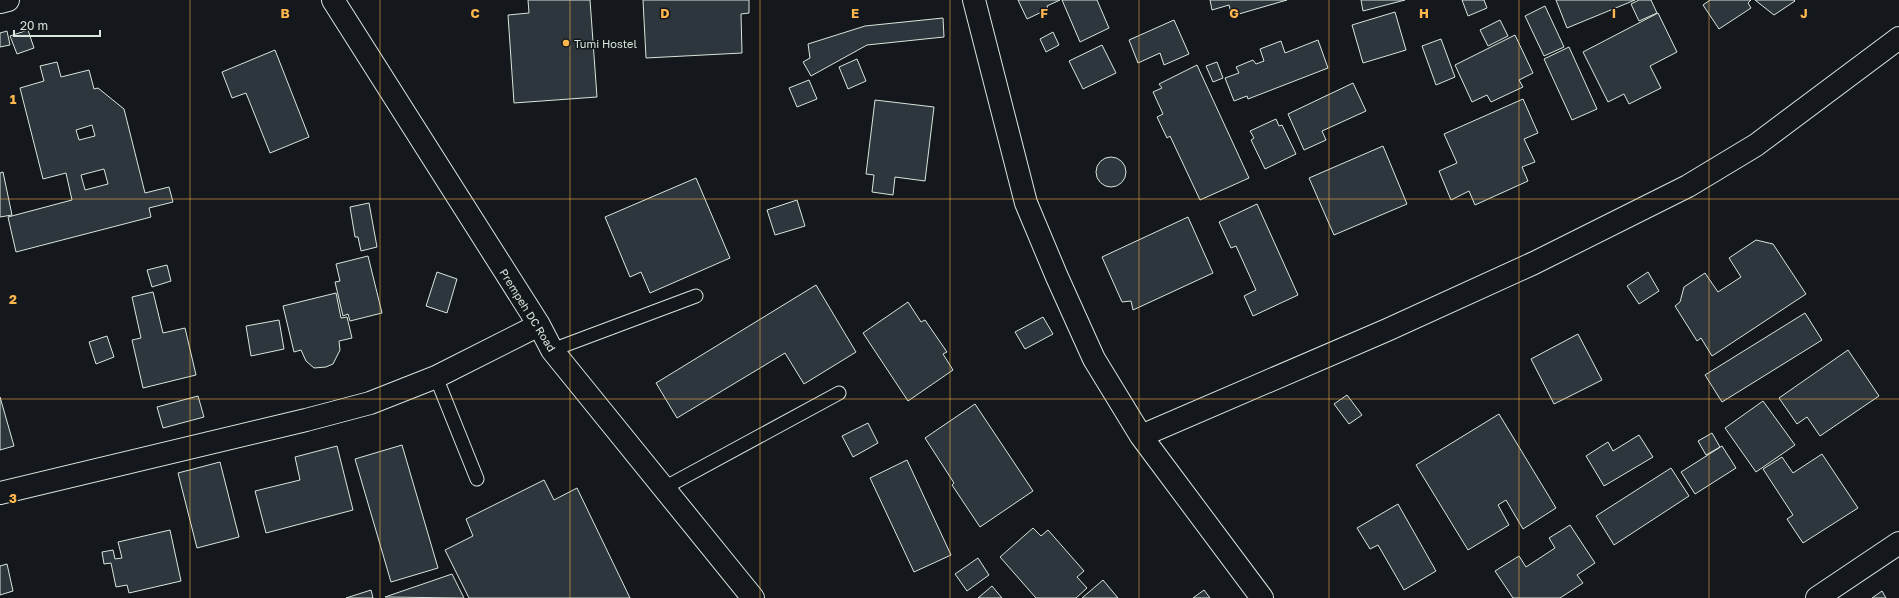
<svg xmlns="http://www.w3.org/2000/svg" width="1899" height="598" font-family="'Golos Text',sans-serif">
<rect width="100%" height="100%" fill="#14181c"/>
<path fill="#2c363c" stroke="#d8e6dc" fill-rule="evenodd" d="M528,0H590L597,97L514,103L508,15L529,13Z
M643,0H749V13L741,14L742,53L646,58Z
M1018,0H1060L1047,6L1048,9L1027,19Z
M1062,0H1097L1109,28L1080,42Z
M1210,0H1287L1232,16L1229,5L1212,10Z
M1361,0H1405L1363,11Z
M1462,0H1484L1487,8L1468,16Z
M1556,0H1635L1567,28Z
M1639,0H1651L1657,13L1639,21L1631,4Z
M1710,0H1751L1748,3L1751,8L1719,29L1703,5Z
M1755,0H1794L1795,1L1774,15Z
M1545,6L1564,47L1544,56L1525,16Z
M1395,12L1406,50L1363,63L1352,25Z
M1658,13L1677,52L1650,66L1661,88L1629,104L1624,94L1608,102L1583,52Z
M943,18L944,37L867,45L811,76L803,62L810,58L808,44L865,26Z
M1174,20L1189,54L1164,65L1160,53L1138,63L1129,40Z
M1500,20L1508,36L1488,46L1480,30Z
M28,30L34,48L17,54L10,36Z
M7,31L10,45L0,47V33Z
M1053,32L1059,45L1046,52L1040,39Z
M1515,35L1533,73L1519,80L1523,87L1491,102L1487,95L1472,102L1455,65Z
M1441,39L1455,77L1436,85L1422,46Z
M1318,40L1328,68L1248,99L1247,96L1234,101L1225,78L1239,73L1236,67L1253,60L1256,64L1264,61L1260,49L1281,41L1285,53Z
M1102,45L1116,73L1083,89L1069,61Z
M1569,47L1597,109L1572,120L1544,59Z
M275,50L309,137L270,153L246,93L232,98L222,72Z
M857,59L866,81L848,89L839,67Z
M57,62L61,77L89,70L94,89L98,88L124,109L145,193L169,187L173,202L149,208L151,217L16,252L8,217L72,200L66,173L43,179L20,88L44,81L40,66ZM92,125L95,136L79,140L76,130ZM104,169L108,184L85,190L81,175Z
M1217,62L1223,78L1213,82L1206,66Z
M1197,65L1249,178L1200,200L1170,136L1167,138L1157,117L1163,114L1153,92L1162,88L1159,84Z
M809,80L817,99L797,107L789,88Z
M1353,83L1366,111L1322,131L1326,140L1304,150L1288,114Z
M1523,99L1538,133L1524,139L1535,162L1522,167L1528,181L1475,205L1469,191L1451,200L1439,171L1457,163L1444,134Z
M875,100L934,107L925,181L895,177L893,195L872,192L874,175L866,174Z
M1276,119L1279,126L1282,125L1296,154L1265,169L1251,140L1254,138L1250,131Z
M1383,146L1407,204L1334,235L1309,178Z
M1096 172a15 15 0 1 1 30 0a15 15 0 1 1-30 0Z
M3,172L12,215L0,217V173Z
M696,178L730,258L650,293L641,272L630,277L605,217Z
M797,200L805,226L775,235L767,210Z
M369,203L377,247L361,251L358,237H355L350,207Z
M1257,204L1298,295L1253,316L1244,296L1256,290L1236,246L1231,248L1219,222Z
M1188,217L1213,273L1133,310L1131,301L1122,302L1102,257Z
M1756,240L1773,244L1806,294L1712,356L1701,338L1697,341L1675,306L1680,302L1684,287L1705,273L1718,292L1741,277L1729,258Z
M368,256L382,313L350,321L348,314L343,316L335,282L340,281L336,264Z
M167,265L171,281L152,287L147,270Z
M437,272L457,279L447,313L426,306Z
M1648,272L1659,291L1639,304L1627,286Z
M816,285L856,352L804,384L785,353L677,418L656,383Z
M153,292L163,333L185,328L196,375L143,388L132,340L141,338L132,297Z
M336,293L341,318L347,317L352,338L339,341L340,350L333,364L326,367L314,368L306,361L301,350L294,352L283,306Z
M908,302L921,322L925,320L947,352L943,354L953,370L908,401L863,333Z
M1805,313L1822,340L1722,402L1705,375Z
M1043,317L1053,334L1025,349L1015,332Z
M279,320L284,349L251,356L246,326Z
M1578,334L1602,380L1554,404L1531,359Z
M107,336L114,357L96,364L89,342Z
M1848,350L1879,396L1820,436L1807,417L1797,424L1779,398Z
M1347,395L1362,415L1349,424L1334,404Z
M198,396L204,417L163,428L157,407Z
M0,397L14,446L0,450Z
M1763,401L1795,445L1756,472L1725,428Z
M975,404L1033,491L980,527L952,485L954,483L925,438Z
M1499,414L1556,508L1523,529L1506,500L1498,505L1509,525L1468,550L1416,465Z
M868,423L878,443L853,457L842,436Z
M1712,433L1720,447L1706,455L1698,441Z
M1639,435L1653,457L1604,486L1586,456L1608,442L1613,451Z
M402,445L438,568L391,582L355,459Z
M337,446L353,510L266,533L255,491L300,480L295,457Z
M1722,446L1736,468L1695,494L1681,472Z
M1822,454L1858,508L1803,543L1787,519L1793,515L1763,469L1782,457L1793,473Z
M907,460L951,555L914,572L870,478Z
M220,462L239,537L197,548L178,473Z
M1671,468L1689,496L1614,545L1596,516Z
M544,480L554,500L577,488L630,598H469L445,550L473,536L466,519Z
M1398,504L1436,571L1404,590L1378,545L1370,549L1357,528Z
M1570,525L1595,563L1577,575L1583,583L1560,598H1513L1495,571L1519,556L1526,567L1555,548L1549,538Z
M1033,528L1041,536L1048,530L1084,571L1077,577L1087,588L1076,598H1036L1000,557Z
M170,530L181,581L129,593L127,585L116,587L111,563L104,564L102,552L113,550L115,559L122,558L118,542Z
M978,558L989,575L967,591L955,574Z
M7,564L13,591L0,595V566Z
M452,574L464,598L385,597Z
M1103,580L1118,598H1082Z
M992,586L1002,598H978Z
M371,590L373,598H346Z
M1204,590L1210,598H1193Z
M1882,591L1886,598H1872Z"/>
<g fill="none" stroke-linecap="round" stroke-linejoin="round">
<defs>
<path id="service" d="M552,350L696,296
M436,377L477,479
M664,488L839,393"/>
<path id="minor" d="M333,0L539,325L552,350L753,598
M974,0L1026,203L1057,277L1094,359L1141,436L1262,598
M0,2L8,0
M1141,436L1387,330L1534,263L1688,186L1756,145L1899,38
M0,493L306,420L370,403L436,377L539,325
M1817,598L1899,543"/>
</defs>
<use href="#service" stroke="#d8e6dc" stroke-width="15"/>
<use href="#minor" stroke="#d8e6dc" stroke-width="24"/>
<use href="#service" stroke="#14181c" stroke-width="13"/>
<use href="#minor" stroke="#14181c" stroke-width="22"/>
</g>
<path fill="none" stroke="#ffb74d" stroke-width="1" stroke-opacity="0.55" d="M190,0V598M380,0V598M570,0V598M760,0V598M950,0V598M1139,0V598M1329,0V598M1519,0V598M1709,0V598M0,199H1899M0,399H1899"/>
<circle fill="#ffb74d" stroke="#14181c" stroke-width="1.5" cx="566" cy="43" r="4"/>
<g text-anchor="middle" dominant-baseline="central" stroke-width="3" stroke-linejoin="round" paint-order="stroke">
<g font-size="11" fill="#d8e6dc" stroke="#14181c" text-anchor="start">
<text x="574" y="43">Tumi Hostel</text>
</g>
<g font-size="11" fill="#d8e6dc" stroke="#14181c">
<text transform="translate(528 310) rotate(58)">Prempeh DC Road</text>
</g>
</g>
<g font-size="13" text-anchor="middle" font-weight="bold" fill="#ffb74d" stroke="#14181c" stroke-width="3" stroke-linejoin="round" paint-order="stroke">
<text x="285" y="18">B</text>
<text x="475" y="18">C</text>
<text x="665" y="18">D</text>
<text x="855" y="18">E</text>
<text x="1044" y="18">F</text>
<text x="1234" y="18">G</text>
<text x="1424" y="18">H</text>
<text x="1614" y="18">I</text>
<text x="1804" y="18">J</text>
<text x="13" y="104">1</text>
<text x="13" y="304">2</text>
<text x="13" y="503">3</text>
</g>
<path d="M14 30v6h86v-6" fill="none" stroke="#d8e6dc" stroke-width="2"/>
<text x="20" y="30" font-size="12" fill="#d8e6dc" stroke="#14181c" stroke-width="3" paint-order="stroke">20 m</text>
</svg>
